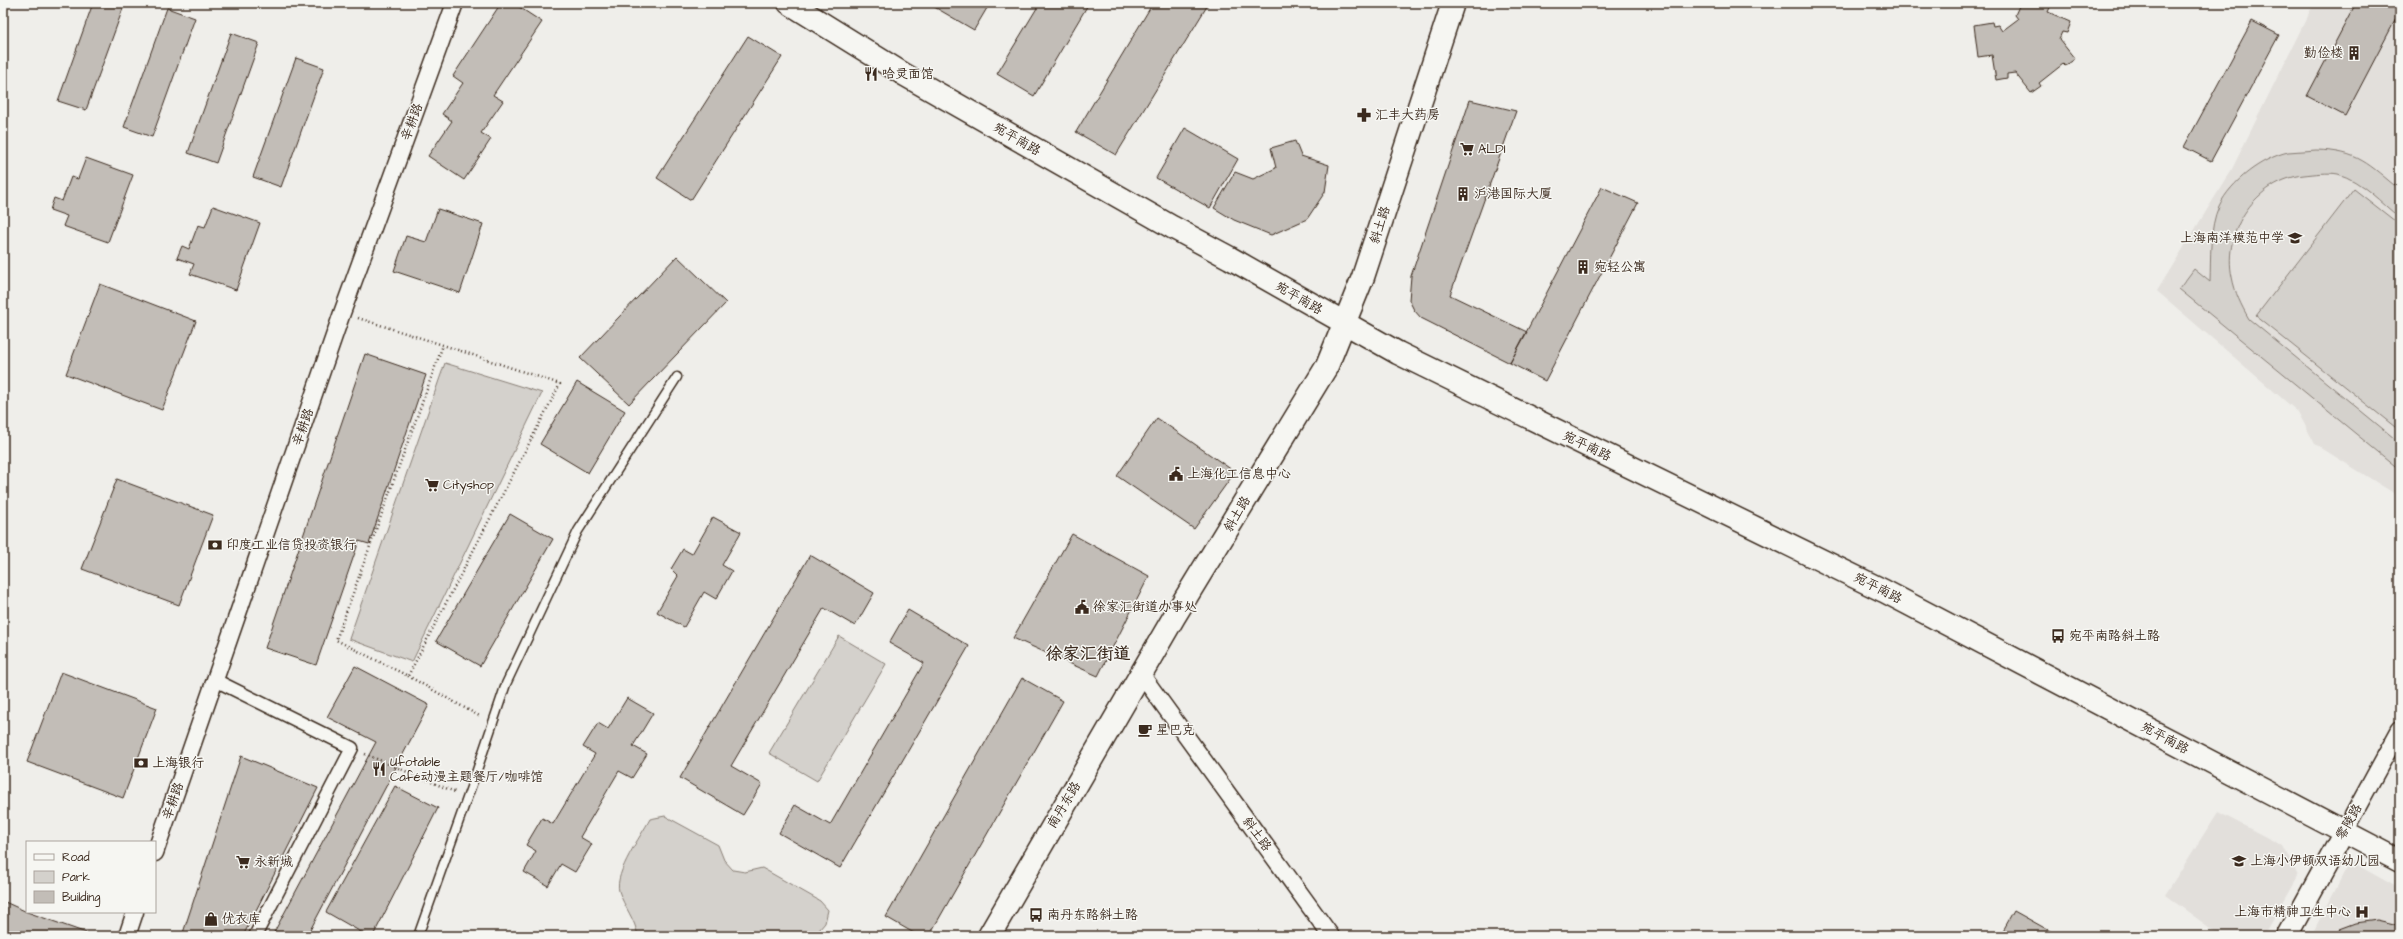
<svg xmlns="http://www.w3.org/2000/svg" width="2403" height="939" font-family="'Architects Daughter','LXGW WenKai TC',sans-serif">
<rect width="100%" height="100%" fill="#efeeea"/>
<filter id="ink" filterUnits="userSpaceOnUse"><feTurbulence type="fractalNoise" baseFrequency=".025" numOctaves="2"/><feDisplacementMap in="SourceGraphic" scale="8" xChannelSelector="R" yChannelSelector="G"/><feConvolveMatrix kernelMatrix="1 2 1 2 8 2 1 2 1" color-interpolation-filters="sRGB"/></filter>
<g filter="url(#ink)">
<path fill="#e2dfdb" d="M2314,3H2400V497L2315,444L2298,412L2157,291L2232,169Z
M2218,812L2283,846L2298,876L2264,936H2221L2165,895Z
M2350,861L2400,889V936H2311Z"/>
<path fill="#d4d1cc" stroke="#887e75" d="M2316,150C2359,151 2368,164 2400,190V218C2381,203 2362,181 2338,174C2328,172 2314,174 2304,175C2257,180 2222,230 2232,277C2235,293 2241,305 2249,319L2400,443V470L2179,289L2194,269L2210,282C2211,258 2209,228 2219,206C2231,181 2262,158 2288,152C2297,151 2307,151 2316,150Z
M2354,189L2400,225V431L2256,316Z
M445,363L542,393L412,662L349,639Z
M839,636L886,664L817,781L769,753Z
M665,816L718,845L724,860L733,870L745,872L762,868L820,901L828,910L825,923L814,936H638C635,919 624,907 619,891C614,873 641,836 650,819Z"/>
<path fill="#c2bdb7" stroke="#3b2a1e" d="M93,3H125L86,110L58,101Z
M501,3H513L542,22L493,95L503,101L481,133L491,139L464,180L428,156L452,121L442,114L463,83L453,76Z
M933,3H990L974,30L931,5Z
M1040,3H1089L1034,96L997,74Z
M1153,3H1209L1116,155L1076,132Z
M2017,3H2052L2048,12L2071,22L2067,33L2062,32L2059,39L2075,59L2065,66L2063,64L2039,83L2041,86L2031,93L2015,73L2007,74V78L1996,80L1992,55L1978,57L1974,25L1992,22L1993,26L1998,25L2002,31L2018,19L2015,15L2019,6L2016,5Z
M2356,3H2400V11L2345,116L2307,96Z
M167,8L195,18L152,137L124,127Z
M2252,21L2279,35L2211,161L2184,147Z
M231,33L259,43L216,163L188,153Z
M748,36L782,57L691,200L657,178Z
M296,58L324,68L281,187L253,177Z
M1470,100L1516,111L1450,295L1527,332L1510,363L1421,318L1414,310L1409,300L1411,276Z
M1185,128L1238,159L1210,208L1156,178Z
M1295,141L1301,156L1329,165L1325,192L1307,219L1271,235L1234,220L1214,208L1235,172L1253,179L1276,168L1271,148Z
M86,158L133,175L108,242L63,226L67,216L50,210L54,198L62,201L71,177L78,179Z
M2400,176V189L2395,186Z
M1602,187L1638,203L1545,381L1510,363Z
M213,206L260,223L236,290L190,274L194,264L177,258L182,246L189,249L198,225L205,227Z
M438,209L483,224L460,293L394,271L406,236L426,242Z
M677,256L726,303L629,404L580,358Z
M100,284L196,321L162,410L66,374Z
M365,354L426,375L369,544L359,541L316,665L265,648Z
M577,382L625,411L588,473L540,444Z
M1157,418L1235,472L1194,529L1117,476Z
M117,479L213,515L179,605L82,569Z
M510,514L553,539L480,666L436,641Z
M713,517L741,532L722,565L732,571L716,599L704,592L684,627L657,612L678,576L671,569L683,549L692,554Z
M1072,534L1149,576L1098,676L1013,638Z
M810,555L874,593L855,626L824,608L731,766L762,784L743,815L680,778Z
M908,610L969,646L840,868L779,833L795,805L830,825L924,663L889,643Z
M355,666L429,705L307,936H272L376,742L327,717Z
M61,672L157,708L123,798L27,762Z
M1022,678L1063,701L929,936H919L886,917Z
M627,698L653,713L633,746L647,754L632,778L619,771L580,837L592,844L575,872L561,864L548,886L524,872L536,851L526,845L542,818L553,824L595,754L583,747L598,723L608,729Z
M241,756L318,788L243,936H182Z
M395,786L438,808L373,936H368L326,912Z
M5,902L27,912L95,936H3Z
M2014,911L2059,936H2000Z
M2377,920L2394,924L2400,928V936H2333L2340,929L2356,923Z"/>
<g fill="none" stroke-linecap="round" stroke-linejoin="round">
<defs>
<path id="service" d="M418,936L476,773L506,684L578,531L677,377"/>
<path id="pedestrian" d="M215,680L352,748L255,936"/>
<path id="minor" d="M1141,674L1331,936
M2344,832L2400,729
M155,853L342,313L455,3
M127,936L135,912"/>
<path id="tertiary" d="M2287,936L2344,832"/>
<path id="secondary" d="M789,3L905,75L1172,227L1230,258L1398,353L1884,591L2400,861
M989,936L1174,617L1327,366L1363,277L1453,3"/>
</defs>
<use href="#service" stroke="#3b2a1e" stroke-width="11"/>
<use href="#pedestrian" stroke="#3b2a1e" stroke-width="15"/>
<use href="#minor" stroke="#3b2a1e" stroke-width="19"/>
<use href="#tertiary" stroke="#3b2a1e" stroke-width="23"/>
<use href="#secondary" stroke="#3b2a1e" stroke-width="25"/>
<path stroke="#3b2a1e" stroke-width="2.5" stroke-dasharray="1 3" stroke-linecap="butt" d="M358,318L443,345L336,640L408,676L560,384L443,345
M408,676L481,717
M365,754L455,792"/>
<use href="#service" stroke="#f6f6f2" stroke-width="8"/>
<use href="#pedestrian" stroke="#f6f6f2" stroke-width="12"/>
<use href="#minor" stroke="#f6f6f2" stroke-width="16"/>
<use href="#tertiary" stroke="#f6f6f2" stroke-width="20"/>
<use href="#secondary" stroke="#f6f6f2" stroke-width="22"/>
</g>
</g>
<defs>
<symbol id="building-bare" viewBox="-9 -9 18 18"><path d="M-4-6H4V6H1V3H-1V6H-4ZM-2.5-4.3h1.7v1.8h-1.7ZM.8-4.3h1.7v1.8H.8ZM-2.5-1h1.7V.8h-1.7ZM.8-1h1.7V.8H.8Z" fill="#3b2a1e" stroke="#f6f6f2" stroke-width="2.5" paint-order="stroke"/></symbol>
<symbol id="restaurant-bare" viewBox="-9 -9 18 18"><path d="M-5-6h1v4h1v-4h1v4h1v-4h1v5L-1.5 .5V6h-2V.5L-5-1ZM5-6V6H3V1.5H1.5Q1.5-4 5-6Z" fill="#3b2a1e" stroke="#f6f6f2" stroke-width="2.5" paint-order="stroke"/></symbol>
<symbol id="pharmacy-bare" viewBox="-9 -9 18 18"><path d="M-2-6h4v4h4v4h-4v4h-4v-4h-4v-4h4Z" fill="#3b2a1e" stroke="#f6f6f2" stroke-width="2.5" paint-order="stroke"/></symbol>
<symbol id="supermarket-bare" viewBox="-9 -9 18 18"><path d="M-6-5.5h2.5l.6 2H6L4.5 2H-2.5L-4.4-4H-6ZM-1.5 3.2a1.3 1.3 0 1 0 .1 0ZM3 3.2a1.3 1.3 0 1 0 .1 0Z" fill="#3b2a1e" stroke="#f6f6f2" stroke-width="2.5" paint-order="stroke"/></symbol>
<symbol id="school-bare" viewBox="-9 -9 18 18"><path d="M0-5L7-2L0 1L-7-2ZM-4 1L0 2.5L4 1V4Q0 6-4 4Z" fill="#3b2a1e" stroke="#f6f6f2" stroke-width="2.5" paint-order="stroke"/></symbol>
<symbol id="civic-bare" viewBox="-9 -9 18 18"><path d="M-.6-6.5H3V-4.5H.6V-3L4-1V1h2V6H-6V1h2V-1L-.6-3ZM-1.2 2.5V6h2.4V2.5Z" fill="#3b2a1e" stroke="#f6f6f2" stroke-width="2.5" paint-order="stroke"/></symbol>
<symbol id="bank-bare" viewBox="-9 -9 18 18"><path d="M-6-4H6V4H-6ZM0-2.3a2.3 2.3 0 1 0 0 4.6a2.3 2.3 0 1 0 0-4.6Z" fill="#3b2a1e" stroke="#f6f6f2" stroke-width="2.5" paint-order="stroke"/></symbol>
<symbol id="bus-bare" viewBox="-9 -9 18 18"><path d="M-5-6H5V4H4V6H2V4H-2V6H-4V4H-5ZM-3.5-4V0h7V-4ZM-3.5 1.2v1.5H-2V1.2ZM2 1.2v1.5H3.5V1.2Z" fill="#3b2a1e" stroke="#f6f6f2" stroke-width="2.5" paint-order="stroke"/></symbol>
<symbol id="cafe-bare" viewBox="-9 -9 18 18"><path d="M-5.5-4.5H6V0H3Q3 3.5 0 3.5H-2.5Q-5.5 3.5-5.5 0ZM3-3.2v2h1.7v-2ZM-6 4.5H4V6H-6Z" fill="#3b2a1e" stroke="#f6f6f2" stroke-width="2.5" paint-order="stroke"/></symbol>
<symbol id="hospital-bare" viewBox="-9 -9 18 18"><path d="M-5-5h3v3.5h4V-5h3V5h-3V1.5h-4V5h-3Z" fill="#3b2a1e" stroke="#f6f6f2" stroke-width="2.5" paint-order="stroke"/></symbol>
<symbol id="shop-bare" viewBox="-9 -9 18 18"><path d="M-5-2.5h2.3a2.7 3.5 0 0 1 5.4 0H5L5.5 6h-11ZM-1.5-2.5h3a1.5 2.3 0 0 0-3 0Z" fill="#3b2a1e" stroke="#f6f6f2" stroke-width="2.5" paint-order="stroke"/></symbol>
</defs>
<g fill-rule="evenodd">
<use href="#building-bare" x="2344" y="43" width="20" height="20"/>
<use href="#restaurant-bare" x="861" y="64" width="20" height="20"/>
<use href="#pharmacy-bare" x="1354" y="105" width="20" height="20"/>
<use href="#supermarket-bare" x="1457" y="139" width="20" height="20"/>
<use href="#building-bare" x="1453" y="184" width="20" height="20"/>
<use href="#school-bare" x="2285" y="228" width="20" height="20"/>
<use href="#building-bare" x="1573" y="257" width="20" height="20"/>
<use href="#civic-bare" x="1166" y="464" width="20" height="20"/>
<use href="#supermarket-bare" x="422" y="475" width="20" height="20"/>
<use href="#bank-bare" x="205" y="535" width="20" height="20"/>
<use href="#civic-bare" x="1072" y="597" width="20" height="20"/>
<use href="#bus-bare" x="2048" y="626" width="20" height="20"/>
<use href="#cafe-bare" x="1135" y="720" width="20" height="20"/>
<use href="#bank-bare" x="131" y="753" width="20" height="20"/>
<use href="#restaurant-bare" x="369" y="759" width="20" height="20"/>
<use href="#school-bare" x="2229" y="851" width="20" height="20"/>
<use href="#supermarket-bare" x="233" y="852" width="20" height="20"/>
<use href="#hospital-bare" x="2352" y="902" width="20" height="20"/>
<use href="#bus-bare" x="1026" y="905" width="20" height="20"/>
<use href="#shop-bare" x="201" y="909" width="20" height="20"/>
</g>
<g text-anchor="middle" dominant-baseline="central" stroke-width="3" stroke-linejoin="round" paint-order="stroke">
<g font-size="13" fill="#3b2a1e" stroke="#f6f6f2" text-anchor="start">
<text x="2343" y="53" text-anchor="end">勤俭楼</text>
<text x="882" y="74">哈灵面馆</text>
<text x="1375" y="115">汇丰大药房</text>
<text x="1478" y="149">ALDI</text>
<text x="1474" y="194">沪港国际大厦</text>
<text x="2284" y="238" text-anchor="end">上海南洋模范中学</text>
<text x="1594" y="267">宛轻公寓</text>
<text x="1187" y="474">上海化工信息中心</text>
<text x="443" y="485">Cityshop</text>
<text x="226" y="545">印度工业信贷投资银行</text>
<text x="1093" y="607">徐家汇街道办事处</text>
<text x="2069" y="636">宛平南路斜土路</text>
<text x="1156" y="730">星巴克</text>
<text x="390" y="762">Ufotable<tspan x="390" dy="15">Café动漫主题餐厅/咖啡馆</tspan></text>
<text x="152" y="763">上海银行</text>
<text x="2250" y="861">上海小伊顿双语幼儿园</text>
<text x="254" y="862">永新城</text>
<text x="2351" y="912" text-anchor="end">上海市精神卫生中心</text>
<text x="1047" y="915">南丹东路斜土路</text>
<text x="222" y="919">优衣库</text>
</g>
<g font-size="13" fill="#3b2a1e" stroke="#f6f6f2">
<text transform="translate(412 122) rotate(-70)">辛耕路</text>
<text transform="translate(1017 139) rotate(30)">宛平南路</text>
<text transform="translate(1380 225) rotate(-72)">斜土路</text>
<text transform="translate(1299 298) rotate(30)">宛平南路</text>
<text transform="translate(303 427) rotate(-71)">辛耕路</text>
<text transform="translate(1587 446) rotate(26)">宛平南路</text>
<text transform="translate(1237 514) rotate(-59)">斜土路</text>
<text transform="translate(1878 588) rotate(27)">宛平南路</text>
<text transform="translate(2165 738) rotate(28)">宛平南路</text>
<text transform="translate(173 801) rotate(-71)">辛耕路</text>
<text transform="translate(1064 805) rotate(-59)">南丹东路</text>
<text transform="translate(2349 822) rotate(-61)">零陵路</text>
<text transform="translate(1257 834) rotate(54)">斜土路</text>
</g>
<g font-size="17" font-weight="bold" fill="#3b2a1e" stroke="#f6f6f2">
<text x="1088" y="654">徐家汇街道</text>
</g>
</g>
<rect width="2403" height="939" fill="none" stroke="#f6f6f2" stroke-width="16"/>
<rect x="8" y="8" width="2387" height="923" fill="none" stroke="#3b2a1e" stroke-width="1.5" filter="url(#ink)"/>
<rect x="26" y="841" width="130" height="72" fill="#f6f6f2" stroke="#aba49d"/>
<rect x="34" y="854" width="20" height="6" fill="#f6f6f2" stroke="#aba49d"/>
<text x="62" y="861" font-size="12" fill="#3b2a1e">Road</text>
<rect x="34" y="871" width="20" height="12" fill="#d4d1cc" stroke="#aba49d"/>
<text x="62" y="881" font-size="12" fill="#3b2a1e">Park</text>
<rect x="34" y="891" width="20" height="12" fill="#c2bdb7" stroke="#aba49d"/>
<text x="62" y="901" font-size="12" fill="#3b2a1e">Building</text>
</svg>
